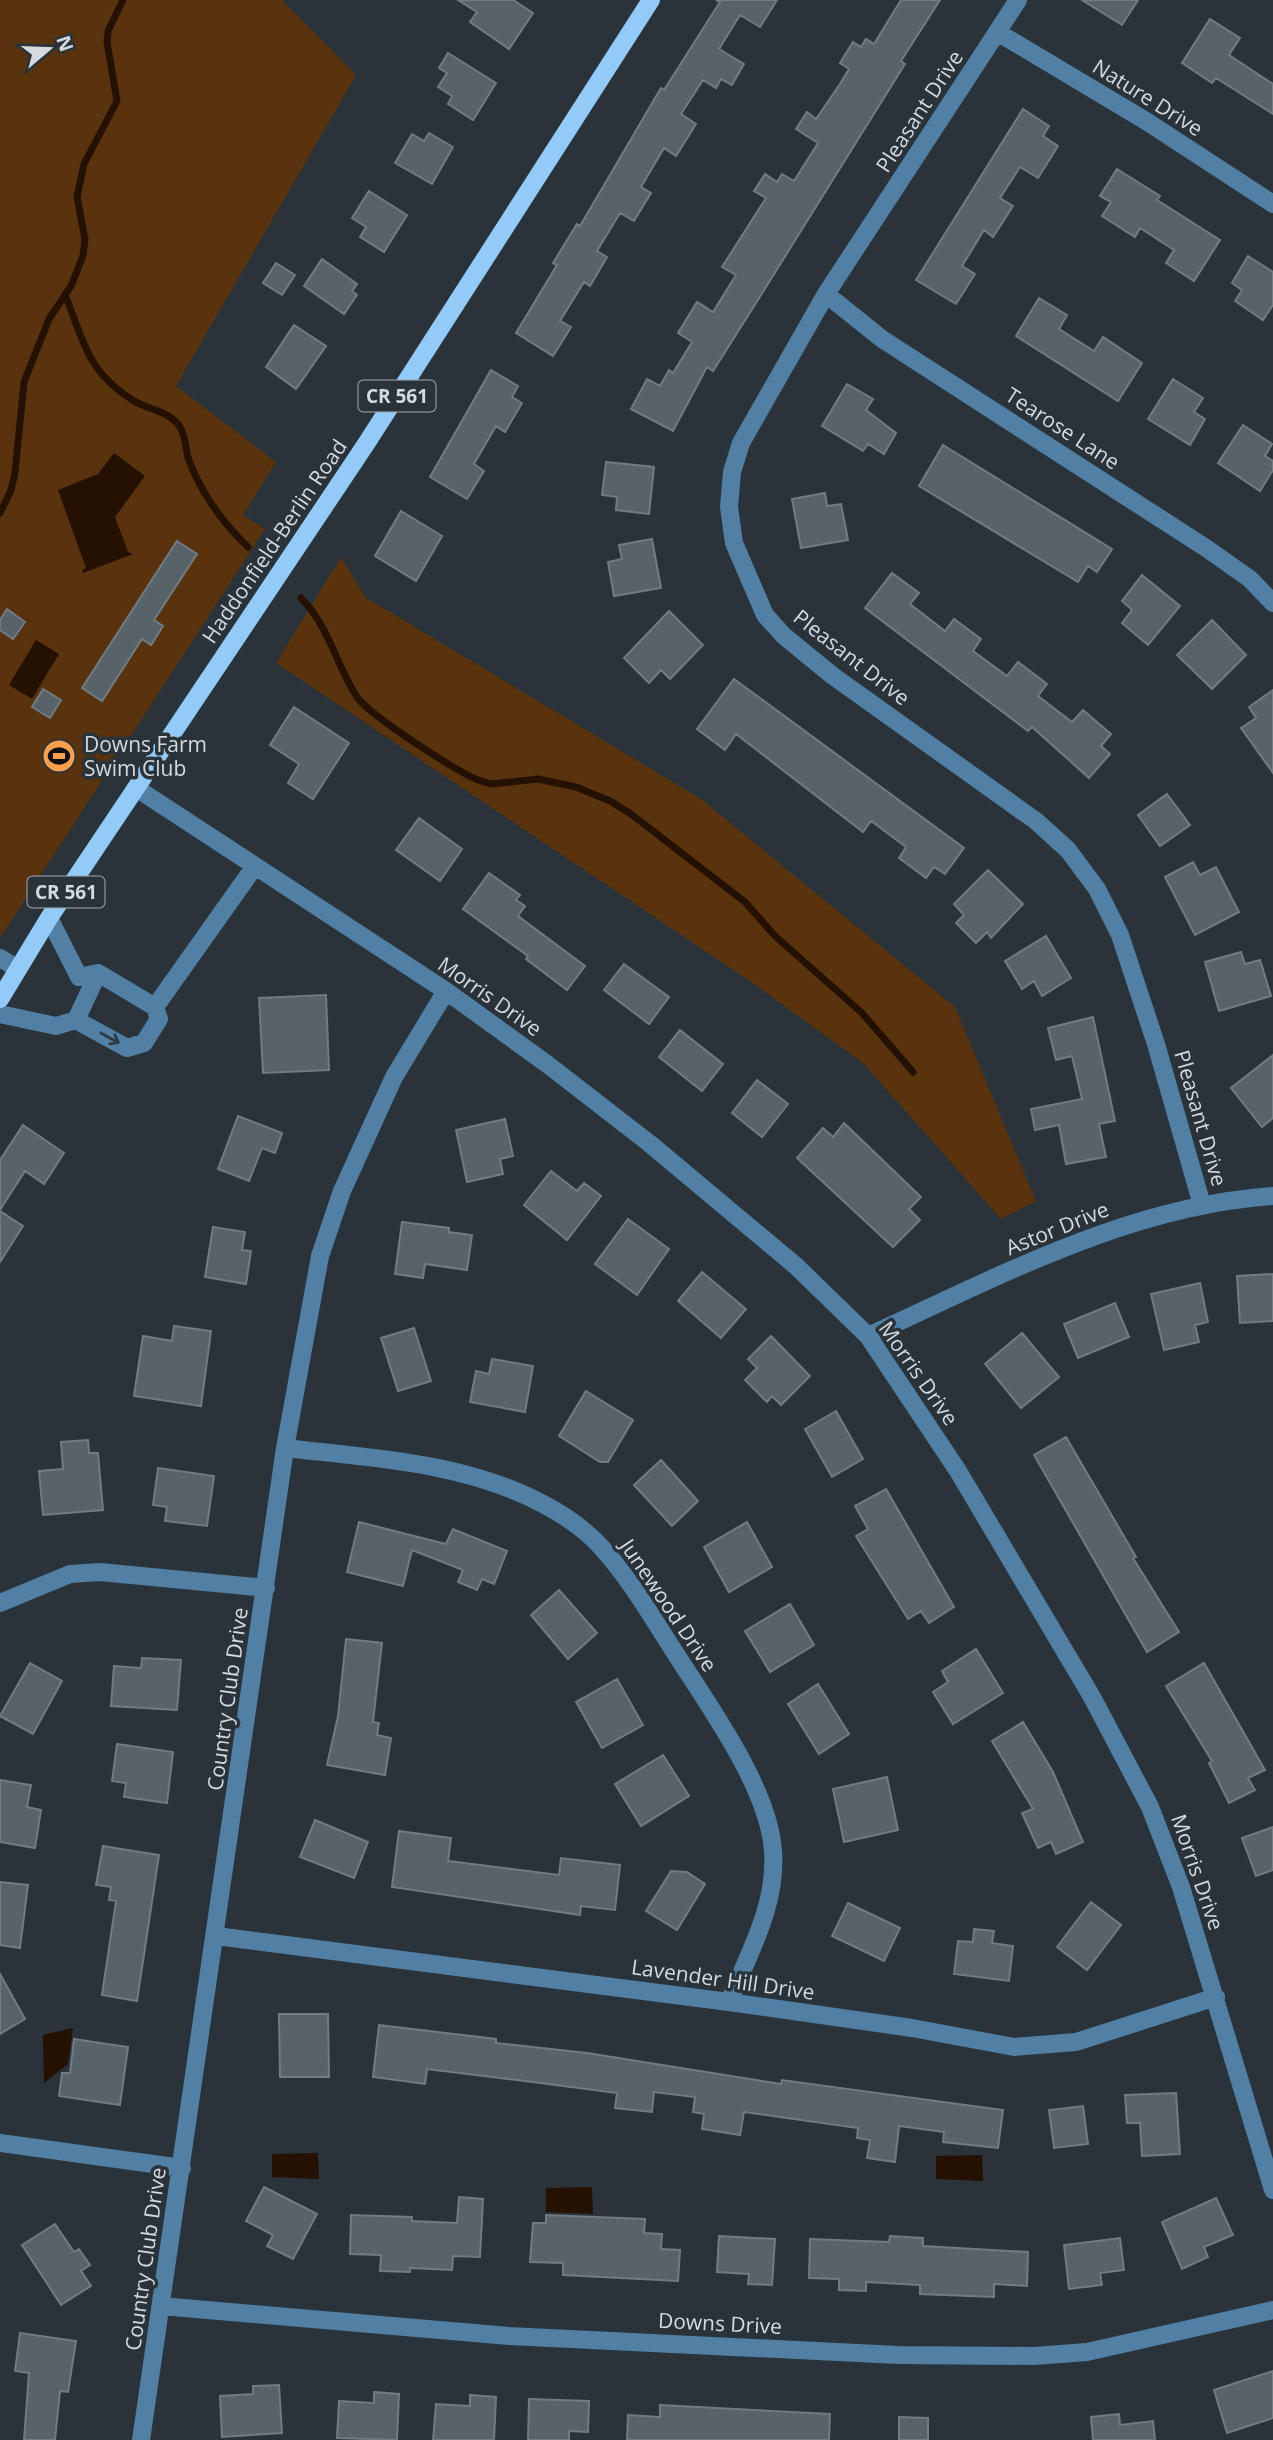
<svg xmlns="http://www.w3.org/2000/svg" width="1273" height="2440" font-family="'Open Sans',sans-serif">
<rect width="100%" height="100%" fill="#2a333a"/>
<path fill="#59330d" d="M0,0H282L356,75L176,386L276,462L243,515L265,529L0,938Z
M341,557L365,597L701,799L955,1007L1036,1201L1001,1219L863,1063L747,979L276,663Z"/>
<path fill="#241102" d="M114,453L145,476L115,517L128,552L133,554L83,573L82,570L86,568L58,490L98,474Z
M36,640L59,654L32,699L9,685Z
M73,2028L68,2064L44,2083L43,2035Z
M318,2153L319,2179L272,2177V2154Z
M982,2155L983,2181L936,2179V2156Z
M592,2187L593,2214L546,2212V2188Z"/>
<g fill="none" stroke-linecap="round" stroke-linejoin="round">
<path stroke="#241102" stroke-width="7" d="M65,295C85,343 86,371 134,401C149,410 170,411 180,427C187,439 185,452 190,463C203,496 223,523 248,547
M0,513L11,490L15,473L24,382L49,319L71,286L83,256L85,239L77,197L84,164L117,101L107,42L108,31L123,0
M301,598C329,626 336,665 357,697C369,715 456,771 478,780L491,784L538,779L576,787L610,801L631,814L745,902L775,936L862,1013L913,1072"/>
</g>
<path fill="#586269" stroke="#717b83" stroke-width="2" d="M458,0H513L533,13L509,49L470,22L477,12Z
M716,0H777L760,27L740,15L719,49L744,64L732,85L721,79L716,88L703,80L681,114L696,124L676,156L664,148L641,187L651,193L634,221L620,213L597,251L607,257L590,286L584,282L560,321L571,327L553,356L516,333L557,265L553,263L577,224L580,226L661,88L664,90L704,27L720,2Z
M901,0H940L901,61L905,64L756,303L713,371L707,367L673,431L631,409L647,379L660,386L669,370L673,373L692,342L678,333L697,302L713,312L736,275L722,267L766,198L754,191L765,174L777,182L782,174L794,181L818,143L796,129L807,112L816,119L840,84L849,69L840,63L853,42L861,47L866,39L874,44Z
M1082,0H1138L1122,25Z
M1210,19L1240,38L1229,55L1273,84V114L1216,78L1212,83L1182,63Z
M448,53L496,83L473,120L448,104L452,96L438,87L447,73L439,68Z
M1023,109L1049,126L1043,136L1058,146L1038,178L1020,167L1000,198L1013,206L993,237L984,230L962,266L975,274L956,304L916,280Z
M429,133L453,147L432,184L395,163L412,134L424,141Z
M1117,169L1160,196L1157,200L1220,240L1194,281L1166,263L1174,250L1140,228L1135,237L1102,216L1111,202L1100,196Z
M369,191L407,215L384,252L360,237L366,227L352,218Z
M1248,256L1273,272V305L1263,320L1235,301L1242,290L1232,283Z
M322,259L357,284L352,291L357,295L344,314L304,286Z
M276,263L295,275L282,295L263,283Z
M1039,298L1067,315L1059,329L1094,351L1103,337L1142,363L1118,401L1016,336Z
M294,325L326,346L296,389L266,367Z
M491,370L518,386L512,397L522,403L505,432L496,426L474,464L484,471L467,499L430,477Z
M1173,379L1203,398L1194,412L1205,419L1190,445L1148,419Z
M847,384L873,399L866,410L896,433L884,454L868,444L863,451L822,426Z
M1243,425L1272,444L1265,456L1273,461V470L1260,491L1218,463Z
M943,445L1112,549L1097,572L1088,566L1078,582L919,486Z
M606,462L654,467L649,514L616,510L617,497L602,495Z
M825,493L827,506L841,504L848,540L801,548L792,499Z
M401,511L442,536L416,581L375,556Z
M652,539L661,588L614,596L608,562L622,559L619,545Z
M177,541L197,554L154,620L163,626L151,645L142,639L102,701L82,688Z
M892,573L919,593L910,604L945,631L954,619L981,639L973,651L1007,676L1018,662L1047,684L1038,696L1072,722L1083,710L1111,734L1101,746L1110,754L1089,778L1032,727L1028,731L865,608Z
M1142,575L1180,606L1148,645L1122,623L1132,610L1122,601Z
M7,609L25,622L13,639L0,630V620Z
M669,611L703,645L670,679L661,670L649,683L624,658Z
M1212,620L1246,655L1212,689L1177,655Z
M734,679L964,848L945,874L934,867L926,878L899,858L906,847L871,821L863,832L736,734L725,750L697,729Z
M43,689L61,700L50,718L32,707Z
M1273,690V773L1241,728L1256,718L1249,707Z
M294,707L349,743L313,799L288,783L299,764L270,745Z
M1167,794L1190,825L1160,846L1138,815Z
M419,818L462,849L440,881L396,850Z
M1193,862L1200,875L1216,867L1239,912L1195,935L1165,877Z
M988,870L1023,904L991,938L987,932L976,943L956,923L964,915L954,904Z
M489,873L520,895L516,900L525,906L518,916L585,966L567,990L526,959L528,956L463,909Z
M1046,936L1071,978L1042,996L1034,981L1022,989L1005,961Z
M1241,952L1245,964L1260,960L1271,996L1219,1011L1205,962Z
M624,964L669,997L649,1024L604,990Z
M326,995L329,1070L263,1073L259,998Z
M1093,1017L1115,1121L1099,1124L1106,1157L1066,1164L1059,1125L1035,1130L1031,1109L1082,1099L1072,1056L1056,1060L1048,1028Z
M680,1030L723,1064L702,1091L659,1057Z
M1273,1055V1118L1262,1127L1231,1088Z
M757,1080L788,1104L762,1137L732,1113Z
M238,1116L282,1133L275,1153L262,1148L249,1181L218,1169Z
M505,1119L513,1156L500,1159L503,1174L467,1182L456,1130Z
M844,1123L921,1197L909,1209L920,1220L893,1247L797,1158L823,1128L833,1137Z
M23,1125L64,1153L44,1184L25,1171L0,1210V1160Z
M551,1171L577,1191L584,1183L601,1196L567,1240L524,1205Z
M0,1211L23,1226L0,1262Z
M628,1219L669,1249L637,1295L595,1264Z
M402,1222L449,1228V1232L472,1235L467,1270L425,1264L423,1278L395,1274Z
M213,1227L245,1232L242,1250L251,1251L246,1284L205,1277Z
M702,1272L746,1309L721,1338L678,1301Z
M1273,1274V1321L1240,1323L1237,1276Z
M1200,1283L1208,1322L1195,1325L1199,1342L1164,1350L1151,1294Z
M1115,1303L1129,1337L1078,1358L1064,1324Z
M174,1326L211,1331L201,1406L134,1396L143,1336L172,1341Z
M414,1328L431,1381L398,1391L381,1338Z
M1022,1333L1059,1377L1021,1408L985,1364Z
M771,1336L810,1376L781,1405L772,1396L767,1402L745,1380L757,1368L748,1359Z
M492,1359L533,1366L525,1412L470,1402L476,1371L489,1374Z
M586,1391L633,1420L608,1462H600L559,1436Z
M836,1411L863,1459L832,1477L805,1429Z
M1066,1437L1136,1557L1133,1558L1179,1632L1147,1652L1034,1455Z
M88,1440L89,1453H98L103,1510L43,1515L39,1471L63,1469L61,1442Z
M661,1460L698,1501L672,1526L634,1485Z
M158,1468L214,1476L207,1526L165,1521L167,1507L153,1505Z
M886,1489L954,1607L929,1623L921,1611L908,1619L856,1536L868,1529L855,1506Z
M359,1522L446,1544L453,1529L507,1551L494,1584L482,1579L477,1590L458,1582L463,1570L412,1550L403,1586L347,1572Z
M747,1522L772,1567L729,1592L704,1547Z
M559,1590L597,1633L568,1659L531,1615Z
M790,1604L814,1645L770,1672L745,1631Z
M346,1639L382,1643L373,1722L379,1723L377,1735L391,1738L385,1775L327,1765L338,1716Z
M976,1649L1003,1693L953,1724L933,1692L948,1682L942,1671Z
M142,1658L181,1660L177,1710L111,1706L114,1666L141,1668Z
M30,1663L62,1681L33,1734L0,1716Z
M1204,1663L1265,1770L1248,1778L1255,1790L1229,1803L1209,1763L1212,1761L1166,1686Z
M617,1679L643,1725L602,1748L576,1702Z
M818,1684L849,1734L819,1754L788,1704Z
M1023,1722L1053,1772L1083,1842L1056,1854L1051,1842L1038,1848L1022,1813L1033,1809L992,1741Z
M117,1744L173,1752L167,1803L124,1797L126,1783L112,1781Z
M663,1755L689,1796L641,1826L615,1784Z
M887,1777L898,1830L844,1842L833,1789Z
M0,1780L31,1785L27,1807L41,1810L35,1848L0,1842Z
M315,1820L368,1842L354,1878L300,1857Z
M1273,1827V1870L1256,1876L1242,1838Z
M399,1831L451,1838L448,1861L559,1875L561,1858L620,1865L615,1910L581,1906L580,1915L392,1887Z
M103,1846L159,1855L137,2001L102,1995L116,1901L109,1900L111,1887L96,1885Z
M671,1871L687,1872L705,1884L677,1930L646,1911Z
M0,1882L28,1885L20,1948L0,1945Z
M1091,1902L1121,1925L1087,1970L1057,1947Z
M848,1903L900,1928L884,1961L832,1936Z
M974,1929L994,1931L992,1943L1013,1946L1009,1981L954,1974L958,1941L973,1942Z
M0,1974L25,2019L0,2034Z
M279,2014H328L329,2077H280Z
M379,2025L496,2039V2043L587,2053L781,2084L782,2080L1003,2110L998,2148L943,2142L944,2132L899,2126L895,2162L867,2158L870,2140L857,2138L858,2128L744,2112L740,2135L702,2129L704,2114L693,2112L695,2097L654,2092L652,2112L615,2108L617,2093L525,2081L427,2069L425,2084L373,2077Z
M74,2039L128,2047L120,2105L59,2096L62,2073H70Z
M1176,2093L1180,2154L1142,2156L1140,2123H1127L1125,2095Z
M1083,2106L1088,2144L1054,2148L1049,2110Z
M264,2187L317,2214L293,2259L267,2246L273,2235L246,2221Z
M459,2197L483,2199L480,2257L453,2256L452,2270L410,2268V2272L380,2271L381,2255L350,2254L351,2215L412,2217V2221L457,2223Z
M1216,2198L1233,2235L1204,2247L1208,2257L1182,2269L1162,2222Z
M546,2215L645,2219L644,2233L662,2234L661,2249L680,2250L678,2281L563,2275V2263L530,2262L533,2223H546Z
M55,2224L74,2252L79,2249L90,2265L81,2271L91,2286L61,2305L22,2245Z
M719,2236L775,2239L772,2285L748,2284L749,2274L717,2272Z
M890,2236L923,2238V2246L1028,2252L1027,2286L994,2284V2297L920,2294V2285L866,2282V2291L839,2290V2279L809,2278L810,2239L889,2242Z
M1120,2238L1124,2270L1100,2273L1102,2285L1069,2289L1064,2245Z
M20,2333L76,2341L68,2392L60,2391L55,2440H24L29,2373L15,2371Z
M1273,2371V2418L1227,2433L1214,2390Z
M279,2385L282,2433L222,2437L220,2396L253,2394V2386Z
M374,2392L399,2394L397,2440L337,2438L339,2401L374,2403Z
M470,2395L496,2397L494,2440H433L436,2404L470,2406Z
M529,2399L589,2401L588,2432L569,2431V2440H528Z
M660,2405L830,2414L829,2440H627L628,2415L660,2417Z
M1119,2414L1120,2425L1153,2421L1155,2440H1093L1091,2417Z
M899,2417L928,2418V2440H899Z"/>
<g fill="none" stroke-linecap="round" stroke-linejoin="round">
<path stroke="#5180a4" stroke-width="18" d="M1018,0L826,294L741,443L732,472L729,507L734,543L765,615L784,636L833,676L1036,821L1068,850L1097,889L1120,935L1156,1044L1202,1205
M997,32L1146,121L1273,204
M826,294L882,339L1206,548L1250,579L1273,603
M136,788L446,991L547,1064L649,1143L796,1266L868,1336L958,1471L1092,1697L1150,1807L1181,1887L1273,2190
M0,958L18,969
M155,1007L255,866
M0,1014L56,1026L76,1020L127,1048L144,1043L159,1019L155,1007L98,973L79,977L49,918
M76,1020L98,973
M868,1336C998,1277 1128,1206 1273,1196
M285,1448C371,1458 465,1462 543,1504C566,1516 585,1529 602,1548C629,1578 650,1614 672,1648C706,1702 769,1787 773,1851C777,1905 749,1953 729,2002
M0,1603L70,1574L100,1572L266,1588
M216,1936L729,2002L912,2028L1014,2047L1076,2042L1216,1997
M0,2143L182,2168
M161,2306L509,2336L898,2355L1034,2356L1087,2352L1273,2310
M141,2440L285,1448L320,1256L342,1191L394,1077L446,991"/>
<path stroke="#92cbf7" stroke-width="18" d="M0,999L49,918L366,444L651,0"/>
</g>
<defs><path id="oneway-shaft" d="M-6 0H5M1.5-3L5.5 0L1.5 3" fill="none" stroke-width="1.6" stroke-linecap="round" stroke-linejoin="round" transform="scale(1.75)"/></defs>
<use stroke="#2e3b45" href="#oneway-shaft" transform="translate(110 1038) rotate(29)"/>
<defs>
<symbol id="stadium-disc" viewBox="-11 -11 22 22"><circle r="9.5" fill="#f9a04c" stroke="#2a333a"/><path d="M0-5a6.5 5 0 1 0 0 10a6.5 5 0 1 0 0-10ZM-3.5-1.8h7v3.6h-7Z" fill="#111"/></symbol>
</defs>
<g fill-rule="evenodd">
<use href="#stadium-disc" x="40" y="737" width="38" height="38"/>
</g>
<g text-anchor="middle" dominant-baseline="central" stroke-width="7" stroke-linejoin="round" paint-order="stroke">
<g fill="#2a333a" stroke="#a2a8ae" stroke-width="2">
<rect x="358.5" y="380.5" width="77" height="31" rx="5"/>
<rect x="27.5" y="876.5" width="77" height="31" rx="5"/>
</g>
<g font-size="19" font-weight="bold" fill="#d5dadf">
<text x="397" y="396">CR 561</text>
<text x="66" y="892">CR 561</text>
</g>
<g font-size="21" fill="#d5dadf" stroke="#2a333a">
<text transform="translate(1148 97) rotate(32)">Nature Drive</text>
<text transform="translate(919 111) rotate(-57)">Pleasant Drive</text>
<text transform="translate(1063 428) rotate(33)">Tearose Lane</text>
<text transform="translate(274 541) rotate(-56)">Haddonfield-Berlin Road</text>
<text transform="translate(852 657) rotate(38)">Pleasant Drive</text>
<text transform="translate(490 996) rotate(35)">Morris Drive</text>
<text transform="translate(1201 1118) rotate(74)">Pleasant Drive</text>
<text transform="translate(1057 1228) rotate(-22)">Astor Drive</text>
<text transform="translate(919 1373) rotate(55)">Morris Drive</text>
<text transform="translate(669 1605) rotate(56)">Junewood Drive</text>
<text transform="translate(227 1699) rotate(-82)">Country Club Drive</text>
<text transform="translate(1198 1872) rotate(71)">Morris Drive</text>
<text transform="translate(723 1979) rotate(8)">Lavender Hill Drive</text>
<text transform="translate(145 2259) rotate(-82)">Country Club Drive</text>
<text transform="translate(720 2323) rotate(3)">Downs Drive</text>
</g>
<g font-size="21" fill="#d5dadf" stroke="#2a333a" text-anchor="start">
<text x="84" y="744">Downs Farm<tspan x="84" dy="24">Swim Club</tspan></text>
</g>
</g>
<g transform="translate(49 49) rotate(71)" stroke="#2a333a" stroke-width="5" paint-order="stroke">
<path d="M0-5L12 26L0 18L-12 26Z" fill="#d5dadf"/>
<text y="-10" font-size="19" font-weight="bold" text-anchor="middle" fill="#d5dadf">N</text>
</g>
</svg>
